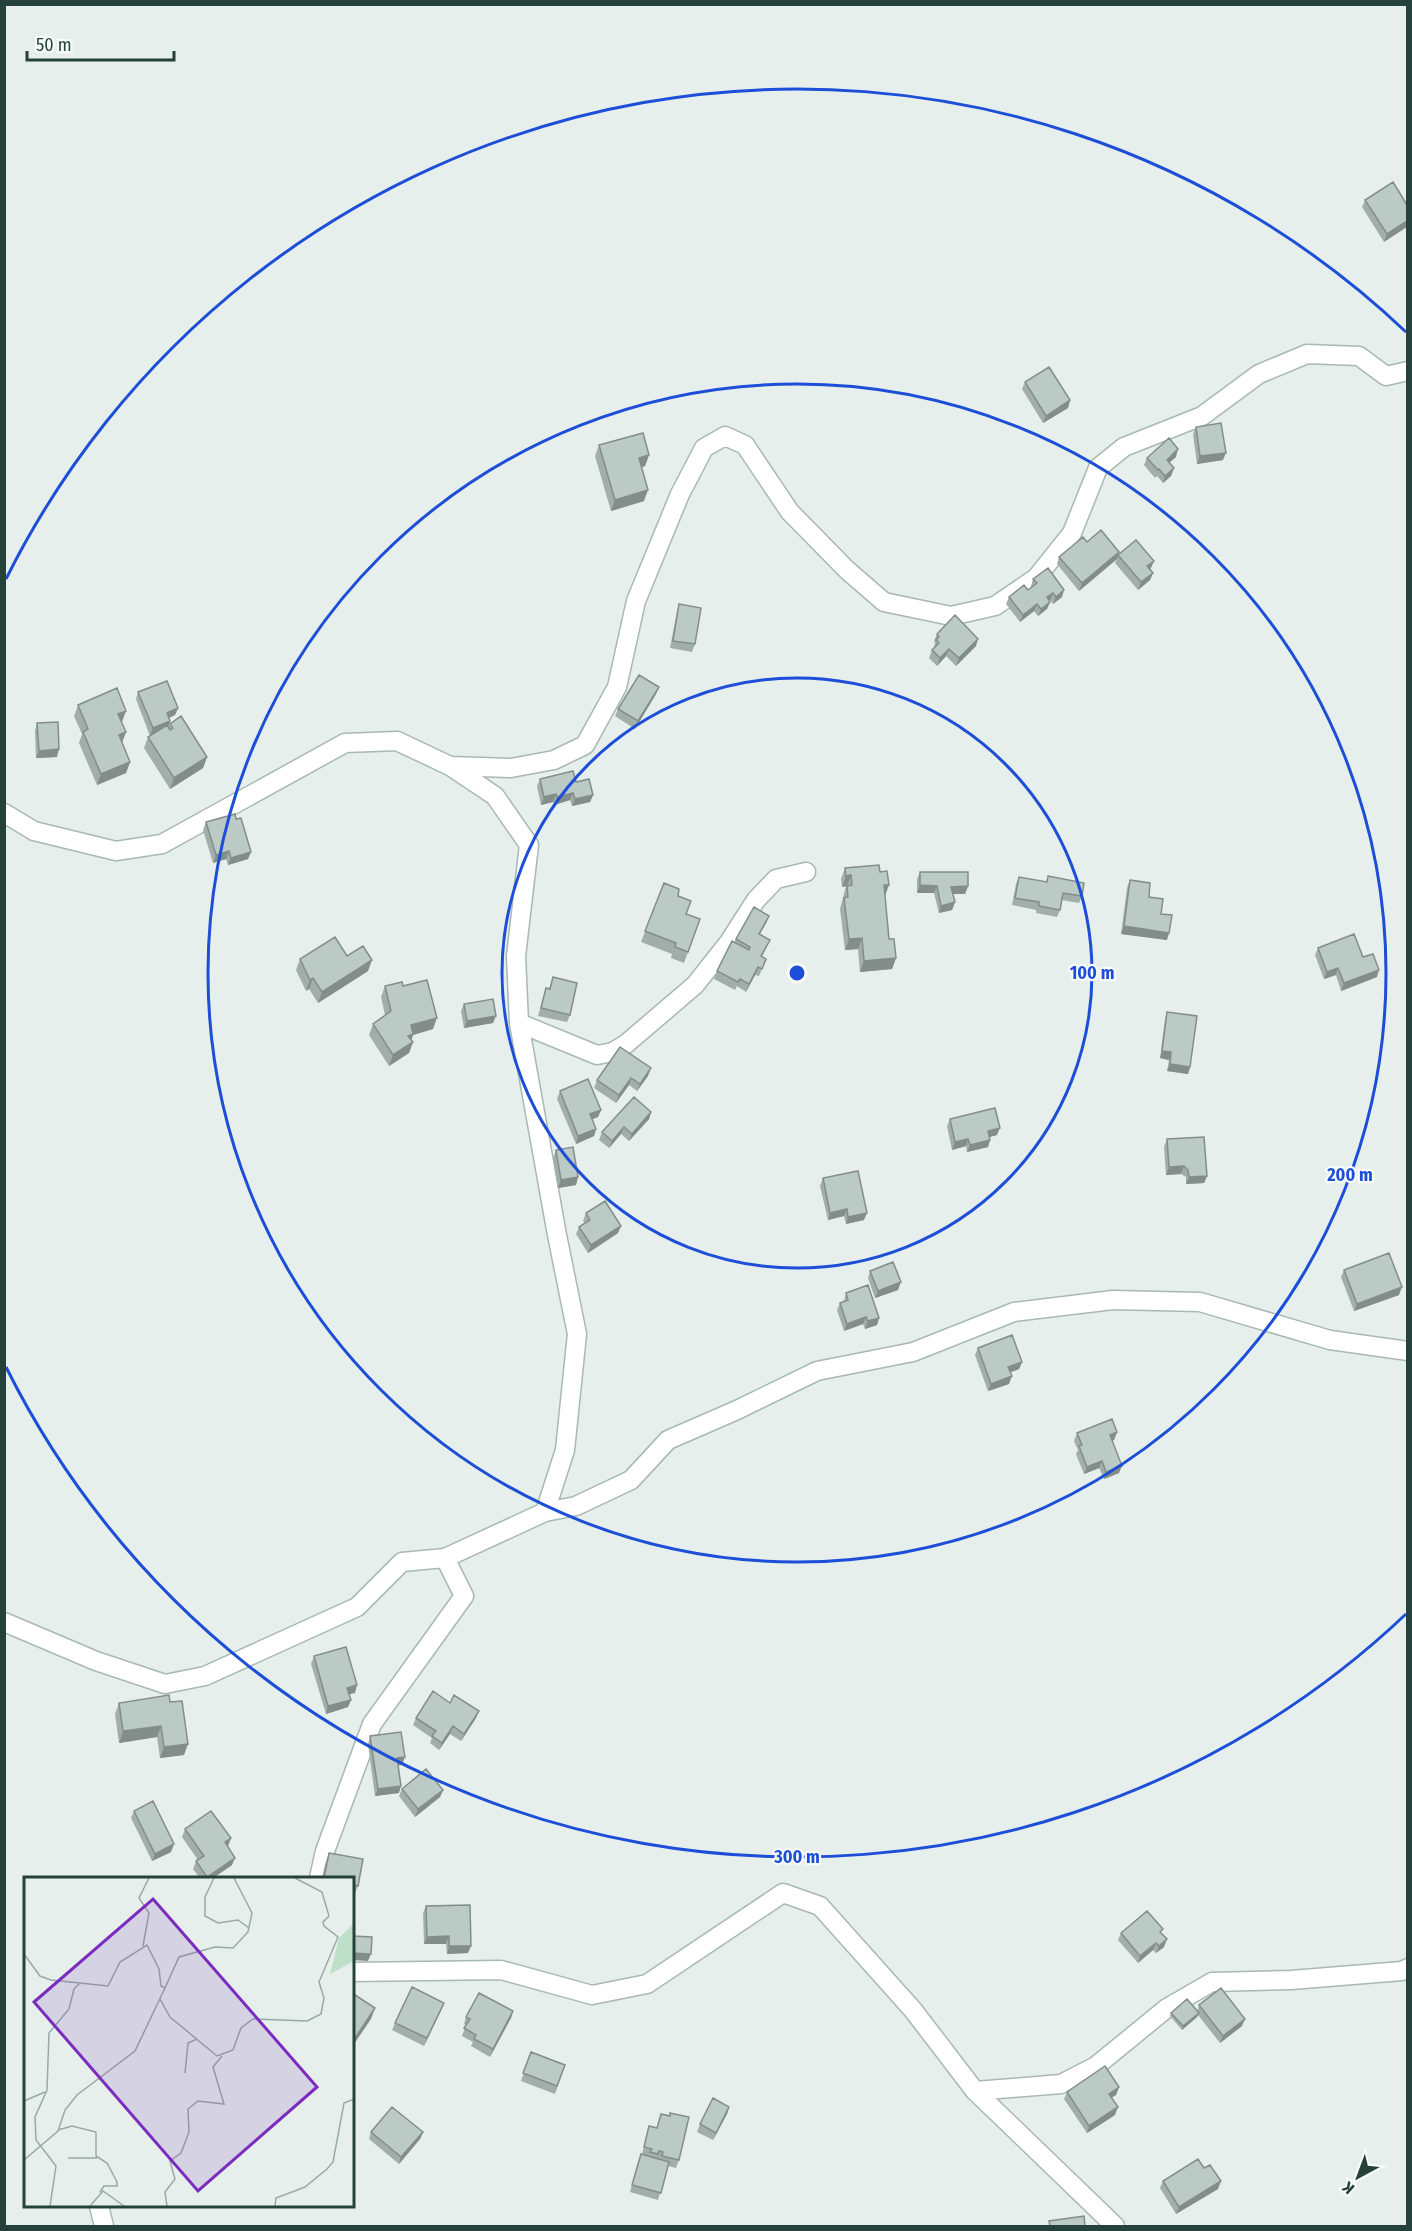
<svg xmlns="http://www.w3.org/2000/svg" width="1412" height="2231" font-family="'Fira Sans Condensed',sans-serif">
<rect width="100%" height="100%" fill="#e6efeb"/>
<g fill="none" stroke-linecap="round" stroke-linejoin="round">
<defs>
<path id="minor" d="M450,766L511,768L554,760L585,745L617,687L636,601L680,494L704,448L725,436L745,445L790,512L847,570L884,602L951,616L995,606L1036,578L1072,533L1098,468L1124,447L1202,416L1259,374L1307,354L1359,356L1386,376L1408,371
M4,813L34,831L116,851L162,844L345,743L397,741L450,766L495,796L529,845L516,956L519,1023L557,1235L577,1334L565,1450L545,1512
M519,1023L597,1055L613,1052L626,1044L695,985L729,942L756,900L776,879L806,872
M445,1558L545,1512L576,1506L631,1480L668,1440L737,1410L817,1371L913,1352L1014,1312L1113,1300L1200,1302L1330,1340L1408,1351
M975,2091L1061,2084L1096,2066L1167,2008L1212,1982L1291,1980L1402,1971L1408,1968
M99,2206L104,2226"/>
<path id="tertiary" d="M4,1622L96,1661L165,1684L205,1676L357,1607L402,1562L445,1558L464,1596L372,1724L325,1851L319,1878
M352,1972L501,1970L592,1995L647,1984L783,1893L820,1906L913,2010L975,2091L1115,2226"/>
</defs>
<use href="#minor" stroke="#a8b8b2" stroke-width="21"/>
<use href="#tertiary" stroke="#a8b8b2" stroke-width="21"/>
<use href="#minor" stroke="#fff" stroke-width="18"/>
<use href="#tertiary" stroke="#fff" stroke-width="18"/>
</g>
<path fill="#a1aea9" d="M1365,200L1407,205L1384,242L1362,207Z
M1025,382L1070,400L1068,408L1043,423L1022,389Z
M1196,427L1223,460L1197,464L1193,434Z
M599,445L649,455L645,466L641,468L644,501L611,511L595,456Z
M1176,457L1169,463L1174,468L1171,476L1163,483L1157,476L1155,478L1144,465L1147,458Z
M1087,542L1151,568L1150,569L1153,573L1150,580L1138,590L1115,563L1117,559L1079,591L1057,564L1059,557Z
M1033,579L1062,597L1053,604L1050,600L1049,601L1050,602L1047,609L1038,616L1034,611L1020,622L1006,604L1009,597L1028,590L1031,587V586Z
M679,604L695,644L692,652L670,648L677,611Z
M937,634L976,646L956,666L946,656L937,666L929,658L932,650L934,648L935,642L934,641Z
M138,692L178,708L175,715L169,718L170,721L168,728L170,724L207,757L203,768L170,789L144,748L148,737L150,736L136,699Z
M656,694L635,729L615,716L618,709Z
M78,705L122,722V743L130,762L126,773L97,785L79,743L82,734L74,716Z
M37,723L57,757L36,758L35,731Z
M540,779L576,782L593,795L590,802L572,806L570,800L554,805L553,802L541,805L537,786Z
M236,819L251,852L248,859L228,865L226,859L213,863L203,830L206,822Z
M845,868L880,872L885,895L889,939L896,958L892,969L860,972L858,949L845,950L840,909L846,886L842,887L841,879Z
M920,872L968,886L965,894H953L955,902L952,910L939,913L934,893H917V879Z
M1048,876L1082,896L1079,903L1062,900L1060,910L1057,917L1036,913V910L1012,905L1016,884L1019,877L1046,882Z
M1130,880L1149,897L1161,914L1167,940L1121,934L1127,888Z
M664,883L678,896L686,914L700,919L684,963L671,958L672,954L641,942Z
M769,916L766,923L760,934L770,940L762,957L766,959L759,976L755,975L746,992L737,986L735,990L714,979L717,971L736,939Z
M1318,948L1363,957L1377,977L1341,991L1336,975L1324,979L1315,955Z
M347,956L368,971L318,1003L309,989L306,991L296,970L300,959Z
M553,977L570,1015L567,1022L538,1016L546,988L549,989Z
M385,986H403L433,1029L413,1035L411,1040L413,1042L409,1053L389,1066L369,1035L373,1024L385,1015L381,997Z
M464,1004L493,1023L464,1028L461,1011Z
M1167,1012L1190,1067L1188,1074L1167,1071L1169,1060L1160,1058L1165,1019Z
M648,1076L637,1091L629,1085L616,1103L594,1088L597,1080Z
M560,1091L601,1110L598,1117L592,1119L596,1129L594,1136L576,1144L557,1099Z
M651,1112L649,1119L629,1141L621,1134L609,1148L599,1140L602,1132Z
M950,1119L997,1135L990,1137V1140L988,1147L967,1152L966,1146L952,1150L947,1126Z
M1167,1139L1207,1176L1204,1183L1186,1184V1177L1181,1174L1166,1175L1164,1147Z
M556,1150L578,1177L576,1185L558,1188L553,1158Z
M823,1178L864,1220L846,1224L844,1216L828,1220L820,1186Z
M586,1213L618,1233L588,1253L576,1234L579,1227L585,1223L583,1221Z
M1344,1270L1399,1295L1354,1311L1341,1277Z
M870,1271L898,1290L875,1298L868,1278Z
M846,1293L879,1318L877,1325L865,1329L863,1324L844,1331L837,1310L840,1303L844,1301Z
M978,1348L1022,1362L1019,1369L1010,1372L1009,1384L988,1391L975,1355Z
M1117,1432L1114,1440L1112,1441L1119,1473L1104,1479L1099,1468L1084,1474L1076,1454L1078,1450L1074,1441L1077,1433Z
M314,1656L355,1693L349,1694L351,1700L348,1707L326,1714L311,1664Z
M170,1702L184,1755L160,1758L157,1737L119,1743L115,1714L119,1703Z
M450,1703L479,1711L476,1718L461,1741L450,1734L439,1750L430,1743L432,1738L413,1725L416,1718Z
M370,1736L402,1765H398L399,1793L375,1796L368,1744Z
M402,1789L443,1790L440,1797L415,1817L399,1796Z
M134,1811L171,1852L152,1861L131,1818Z
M185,1829L231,1838L227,1846L232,1865L213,1878H200L193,1869L196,1861L198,1860L182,1837Z
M329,1853L363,1859L358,1886L354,1897H352V1878H322L325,1864Z
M426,1906L468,1953L447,1954L446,1944H424L423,1913Z
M1121,1933H1162L1164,1947L1156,1953L1153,1950L1138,1963L1118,1940Z
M1199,2005L1242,2026L1220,2043L1198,2015L1197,2017L1182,2030L1170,2016L1171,2013L1197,2012Z
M441,2010L424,2046L392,2030L395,2023Z
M513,2011L511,2018L490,2057L471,2046L473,2042L462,2036L466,2025L464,2024L466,2017Z
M531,2052L565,2065L555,2094L521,2081Z
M1119,2087L1116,2095L1111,2098L1115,2115L1087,2133L1064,2099L1067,2092Z
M729,2107L727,2114L713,2140L697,2132L700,2124Z
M661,2114L679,2160L676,2168L668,2166L658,2200L630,2192L638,2162L641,2154H642L649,2126L657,2128Z
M371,2132H423L420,2139L399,2164L369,2139Z
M1163,2181L1218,2189L1176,2214L1160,2188Z"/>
<path fill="#838d89" d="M1407,221V227L1384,242L1387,234Z
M1070,400L1068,408L1043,423L1046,416Z
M1178,449L1176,457L1164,467L1167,460Z
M1226,453L1223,460L1197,464L1200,456Z
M649,455L645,466L635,469L639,458Z
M1174,468L1171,476L1163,483L1165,476Z
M648,490L644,501L611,511L615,500Z
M1119,552L1117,559L1079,591L1082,583Z
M1154,561L1151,568L1145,574L1147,566Z
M1153,573L1150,580L1138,590L1141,582Z
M1064,590L1062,597L1053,604L1056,597Z
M1053,593L1050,600L1044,605L1047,597Z
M1050,602L1047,609L1038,616L1041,609Z
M1037,604L1034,611L1020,622L1023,615Z
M978,639L976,646L956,666L959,658Z
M949,649L946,656L937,666L940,658Z
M659,687L656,694L635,729L638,721Z
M178,708L175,715L164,720L167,713Z
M126,711L122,722L114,725L118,714Z
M170,721L168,729L150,736L153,728Z
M126,732L122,743L119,735Z
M59,749L57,757L36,758L39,751Z
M207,757L203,768L170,789L174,778Z
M130,762L126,773L97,785L101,774Z
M573,793L570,800L554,805L557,797Z
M556,794L553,802L541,805L544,797Z
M593,795L590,802L572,806L575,799Z
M229,851L226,859L213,863L216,855Z
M251,852L248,859L228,865L231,858Z
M851,875L847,886L842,887L846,876Z
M884,885H889L885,896Z
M920,885L937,886L934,893H917Z
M968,886L965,894H949L951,887Z
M955,902L952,910L939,913L941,906Z
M769,916L766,923L756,941L759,934Z
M1124,926L1169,933L1167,940L1121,934Z
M862,938L858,949L845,950L849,939Z
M896,958L892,969L860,972L864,961Z
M372,960L368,971L318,1003L322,992Z
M758,967L755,975L746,992L749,984Z
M1338,968L1336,975L1324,979L1327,972Z
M1379,970L1377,977L1341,991L1344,983Z
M313,978L309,989L306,991L310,980Z
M496,1016L493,1023L464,1028L467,1021Z
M437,1018L433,1029L413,1035L410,1044L413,1042L409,1053L389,1066L393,1055L411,1025Z
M1162,1051L1171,1052L1169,1060L1160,1058Z
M1170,1064L1190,1067L1188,1074L1167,1071Z
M651,1068L648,1076L637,1091L640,1084Z
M631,1078L629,1085L616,1103L619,1095Z
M601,1110L598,1117L588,1121L590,1114Z
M651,1112L649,1119L629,1141L632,1134Z
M624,1127L621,1134L609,1148L612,1141Z
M1000,1128L997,1135L985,1138L988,1131Z
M596,1129L594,1136L576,1144L578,1136Z
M968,1139L966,1146L952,1150L955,1142Z
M990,1140L988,1147L967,1152L970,1145Z
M1184,1166L1181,1174L1166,1175L1169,1167Z
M1207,1176L1204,1183L1186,1184L1189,1177Z
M578,1177L576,1185L558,1188L561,1180Z
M847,1209L844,1216L828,1220L830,1213Z
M867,1213L864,1220L846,1224L848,1217Z
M621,1226L618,1233L588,1253L591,1245Z
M901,1282L898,1290L875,1298L878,1291Z
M1402,1287L1399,1295L1354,1311L1357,1304Z
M866,1317L863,1324L844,1331L847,1324Z
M879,1318L877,1325L865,1329L868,1321Z
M1022,1362L1019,1369L1006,1374L1008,1367Z
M1012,1376L1009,1384L988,1391L991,1384Z
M1117,1432L1114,1440L1107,1442L1110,1435Z
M1102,1461L1099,1468L1084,1474L1087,1467Z
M1122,1466L1119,1473L1104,1479L1106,1472Z
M357,1685L355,1693L345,1695L347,1688Z
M351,1700L348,1707L326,1714L328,1706Z
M479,1711L476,1718L461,1741L464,1734Z
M161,1726L157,1737L119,1743L123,1731Z
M453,1726L450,1734L439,1750L442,1743Z
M188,1744L184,1755L160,1758L164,1747Z
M405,1757L402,1765L395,1766L397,1758Z
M401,1786L399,1793L375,1796L378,1789Z
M443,1790L440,1797L415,1817L418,1809Z
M231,1838L228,1846L222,1850L225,1842Z
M174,1844L171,1852L152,1861L155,1854Z
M235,1858L232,1865L213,1878H207Z
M449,1936L446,1944H424L427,1937Z
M1167,1939L1164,1947L1156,1953L1159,1946Z
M1156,1943L1153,1950L1138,1963L1140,1956Z
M449,1946H471L468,1953L447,1954Z
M352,1953L371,1954L368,1961L352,1960Z
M444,2003L441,2010L424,2046L427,2038Z
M375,2008L371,2019L352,2047L355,2038Z
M513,2011L511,2018L490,2057L493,2049Z
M1199,2013L1197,2017L1182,2030L1183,2026Z
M1245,2019L1242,2026L1220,2043L1223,2036Z
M1119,2087L1116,2095L1106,2101L1109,2094Z
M729,2107L727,2114L713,2140L716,2133Z
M1118,2107L1115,2115L1087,2133L1089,2126Z
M423,2132L420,2139L399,2164L401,2157Z
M1221,2181L1218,2189L1176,2214L1179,2207Z"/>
<path fill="#bbcac4" stroke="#838d89" stroke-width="1.5" d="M1393,182L1407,205V221L1387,234L1365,200Z
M1049,367L1070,400L1046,416L1025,382Z
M1221,423L1226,453L1200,456L1196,427Z
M643,433L649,455L639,458L648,490L615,500L599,445Z
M1169,438L1178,449L1167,460L1174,468L1165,476L1159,469L1158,470L1147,458Z
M1101,530L1119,552L1082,583L1059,557L1083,537L1087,542Z
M1136,540L1154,561L1147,566L1153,573L1141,582L1118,555Z
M1048,568L1064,590L1056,597L1053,593L1047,597L1050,602L1041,609L1037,604L1023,615L1009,597L1024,585L1028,590L1037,583L1033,579Z
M679,604L701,608L695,644L673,641Z
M955,615L978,639L959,658L949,649L940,658L932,650L939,643L936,640L939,637L937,634Z
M639,675L659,687L638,721L618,709Z
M167,681L178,708L167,713L170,721L153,728L138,692Z
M117,688L126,711L118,714L126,732L119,735L130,762L101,774L83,732L88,729L78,705Z
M181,716L207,757L174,778L148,737L167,725L170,730L173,728L170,724Z
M58,722L59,749L39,751L37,723Z
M573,771L576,782L589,779L593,795L575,799L573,793L557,797L556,794L544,797L540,779Z
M235,814L236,819L241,818L251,852L231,858L229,851L216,855L206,822Z
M879,865L880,872L887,871L889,885H884L889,939H894L896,958L864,961L862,938L849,939L844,898L848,897L847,886L852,885L851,875L846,876L845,868Z
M920,872H968V886L951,887L955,902L941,906L937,886L920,885Z
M1048,876L1084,883L1082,896L1063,893L1060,910L1039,906V902L1015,898L1019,877L1047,882Z
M1130,880L1150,883L1149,897L1163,899L1161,914L1172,915L1169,933L1124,926Z
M664,883L679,889L678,896L691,901L686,914L700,919L688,952L675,947L676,943L645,931Z
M754,907L769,916L759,934L770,940L761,956L766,959L762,969L758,967L749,984L740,979L738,982L717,971L732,941L749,950L750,947L736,939Z
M1354,934L1363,957L1373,954L1379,970L1344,983L1338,968L1327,972L1318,948Z
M335,937L347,956L363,946L372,960L322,992L313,978L310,980L300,959Z
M553,977L577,983L570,1015L541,1008L546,988L550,989Z
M427,980L437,1018L411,1025L413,1034L408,1036L413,1042L393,1055L373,1024L391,1011L385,986L402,982L403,986Z
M493,999L496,1016L467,1021L464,1004Z
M1167,1012L1197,1016L1190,1067L1170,1064L1171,1052L1162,1051Z
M620,1047L651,1068L640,1084L631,1078L619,1095L597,1080Z
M588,1079L601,1110L590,1114L596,1129L578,1136L560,1091Z
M634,1097L651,1112L632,1134L624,1127L612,1141L602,1132Z
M995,1108L1000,1128L988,1131L990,1140L970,1145L968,1139L955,1142L950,1119Z
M1204,1137L1207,1176L1189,1177L1188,1170L1184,1166L1169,1167L1167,1139Z
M573,1147L578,1177L561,1180L556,1150Z
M858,1171L867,1213L848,1217L847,1209L830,1213L823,1178Z
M605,1201L621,1226L591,1245L579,1227L590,1220L586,1213Z
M1389,1253L1402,1287L1357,1304L1344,1270Z
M893,1262L901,1282L878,1291L870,1271Z
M868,1285L879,1318L868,1321L866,1317L847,1324L840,1303L848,1300L846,1293Z
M1012,1335L1022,1362L1008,1367L1012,1376L991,1384L978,1348Z
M1112,1419L1117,1432L1110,1435L1122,1466L1106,1472L1102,1461L1087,1467L1079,1446L1082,1445L1077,1433Z
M346,1647L357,1685L347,1688L351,1700L328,1706L314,1656Z
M433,1691L450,1703L454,1695L479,1711L464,1734L453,1726L442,1743L432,1736L436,1731L416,1718Z
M169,1695L170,1702L182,1701L188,1744L164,1747L161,1726L123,1731L119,1703Z
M401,1732L405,1757L397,1758L401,1786L378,1789L370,1736Z
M426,1769L443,1790L418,1809L402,1789Z
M153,1801L174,1844L155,1854L134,1811Z
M211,1811L231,1838L225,1842L235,1858L207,1877L196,1861L204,1856L185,1829Z
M329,1853L363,1859L358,1886L353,1885L352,1890V1878H324Z
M470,1905L471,1946H449V1936L427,1937L426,1906Z
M1147,1911L1163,1929L1160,1932L1167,1939L1159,1946L1156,1943L1140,1956L1121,1933Z
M352,1936L372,1937L371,1954L352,1953Z
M412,1987L444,2003L427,2038L395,2023Z
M1221,1988L1245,2019L1223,2036L1199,2005Z
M352,1993L375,2008L355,2038L352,2036Z
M479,1993L513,2011L493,2049L474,2039L476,2035L464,2028L470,2019L466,2017Z
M1187,1999L1199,2013L1183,2026L1171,2013Z
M531,2052L565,2065L557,2086L523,2073Z
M1105,2066L1119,2087L1109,2094L1118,2107L1089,2126L1067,2092Z
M713,2098L729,2107L716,2133L700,2124Z
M392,2107L423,2132L401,2157L371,2132Z
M670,2113L689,2117L679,2160L662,2156L663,2152L659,2151L658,2154L650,2152L652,2149L644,2147L649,2126L657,2128L661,2114L670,2116Z
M641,2154L669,2162L661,2193L632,2185Z
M1198,2159L1204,2168L1210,2165L1221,2181L1179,2207L1163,2181Z
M1084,2216L1085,2226H1050L1049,2221Z"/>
<g fill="none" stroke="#1d4ed8" stroke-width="3">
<circle cx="797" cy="973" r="295"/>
<circle cx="797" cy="973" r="589"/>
<path d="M1406 1614A884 884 0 0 1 6 1367M6 579A884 884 0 0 1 1406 332"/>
</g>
<g transform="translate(24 1877)">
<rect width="330" height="330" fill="#e6efeb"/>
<path d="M330,46V84L306,97L315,61Z" fill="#bfe0c8"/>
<path fill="none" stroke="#98aaa4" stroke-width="1.5" d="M190,1L181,20V39L194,46L214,43L225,51M119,69L125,36L115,21L125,1M0,77L16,99L27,103L84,109L96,85L123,68L135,92L137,109L141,111L155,80L191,70L209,71L224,55L228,36L210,1M136,122L146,140L193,179L209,173L217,151L229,142L283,144L297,137L300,121L295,105L314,60L300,49L299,45L305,39L298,15L271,1M161,196L164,166L173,162M0,224L21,215M34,253L48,249L72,255V279L83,286L93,305V309H80L76,315M44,281H73M0,283L34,254L41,233L53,218L111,174L141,111M26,329L32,289L12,263L11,240L23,213L25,156L45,132L50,112L56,106M66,329L79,314L100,329M143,329L141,315L151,302L146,284L157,276L165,255L164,232L174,224L200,227L189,190L198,179M251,329L252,321L281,310L303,292L309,285L320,226L330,222"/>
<path fill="#7b2cbf" fill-opacity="0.15" stroke="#7b2cbf" stroke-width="3" d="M129,22L293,210L174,314L10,125Z"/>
<rect width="330" height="330" fill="none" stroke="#24423a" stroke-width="3"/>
</g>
<circle cx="797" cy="973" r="9" fill="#1d4ed8" stroke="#f7fbf9" stroke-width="3"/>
<g font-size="18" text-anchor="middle" font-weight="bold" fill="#1d4ed8" stroke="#f7fbf9" stroke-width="4.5" stroke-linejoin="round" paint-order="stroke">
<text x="1092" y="979">100 m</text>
<text x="1350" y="1181">200 m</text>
<text x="797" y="1863">300 m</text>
</g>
<rect width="1412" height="2231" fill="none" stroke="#24423a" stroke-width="12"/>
<g transform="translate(1358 2177) rotate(221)" stroke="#f7fbf9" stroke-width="4.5" paint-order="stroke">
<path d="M0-4.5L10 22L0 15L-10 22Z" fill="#24423a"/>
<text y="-9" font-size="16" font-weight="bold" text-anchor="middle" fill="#24423a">K</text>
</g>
<path d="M27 51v9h147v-9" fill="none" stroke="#24423a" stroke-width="3"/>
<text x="36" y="51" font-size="18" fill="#24423a" stroke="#f7fbf9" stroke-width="4.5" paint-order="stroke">50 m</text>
</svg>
